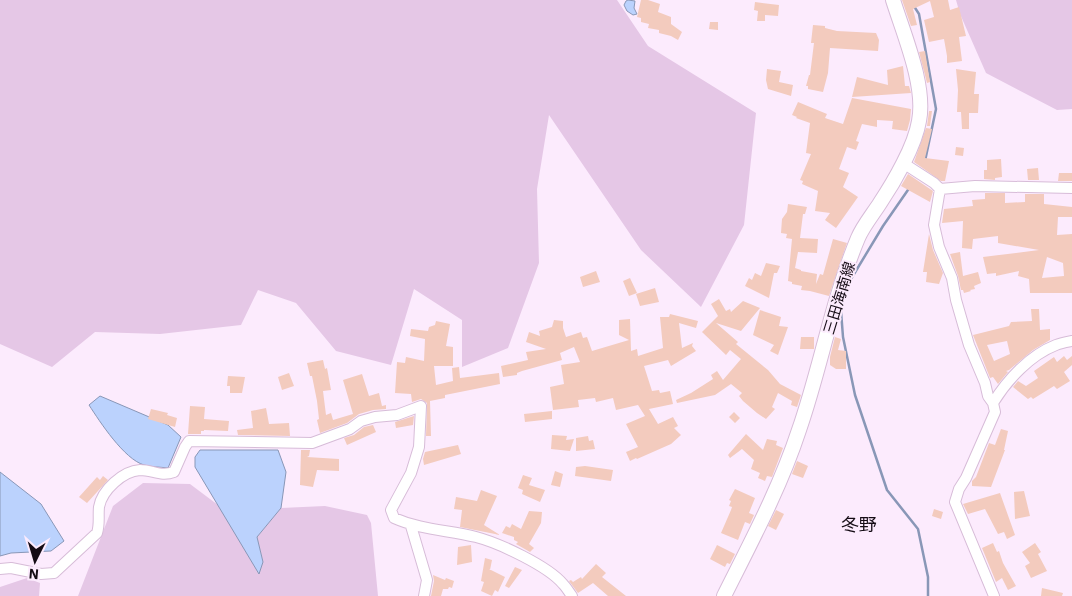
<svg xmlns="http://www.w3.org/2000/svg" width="1072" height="596" font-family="'IBM Plex Sans','Noto Sans JP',sans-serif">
<rect width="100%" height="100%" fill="#fcebfd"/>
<path fill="#e5c7e6" d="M0,0H617L648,46L756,113L744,225L701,307L641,250L549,115L537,189L539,263L508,348L462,367V320L414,289L391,365L336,351L296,303L258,290L241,325L160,334L95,332L52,367L0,344Z
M956,0H1072V109L1057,110L986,73L960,14Z
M143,483L190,484L218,505L231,526L263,562L257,537L281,508L325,506L367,515L371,523L378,596H78L113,506Z
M27,578L40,583L39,596H0V587Z"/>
<path fill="#bbd2fd" stroke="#8997b7" d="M628,0L635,1L634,8L637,14L633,15L627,11L624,5L626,1Z
M100,396L168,425L181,437L168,468C160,467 151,467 144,465C124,459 100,422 89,405Z
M200,450H278L286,472L281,508L257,537L263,562L259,574L195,467V457Z
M0,472L41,504L64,541L51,551L11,553L0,556Z"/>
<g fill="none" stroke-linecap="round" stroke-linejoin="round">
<path stroke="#8997b7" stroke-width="2.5" d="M910,0L919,14L936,109L925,161
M848,284L883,226L910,187
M846,291L841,311L843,337L855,395L887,490L918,529L928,577V596"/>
</g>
<path fill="#f3cbbe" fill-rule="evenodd" d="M641,0H648L660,4L658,12L671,17V24L682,32L678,40L671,36L659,33V30L648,28L649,24L641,22V18L637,17Z
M902,0H948L950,10L959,7L966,36L959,37L962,61L947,63V56L944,39L929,42L924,20L934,17L930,1L913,9L917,25L911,26Z
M755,2L779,5L778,16L765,15V21H757L758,11L754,10Z
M710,22H718V30L709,29Z
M813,25L825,26V28L837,31L876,33L879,40L878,51L830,48L828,73L823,92L808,89V86H806L809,75H810L814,43H811Z
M925,51L930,82L927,83L919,52Z
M903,66L905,86H909L911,93L852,97L857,77L888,85L887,70Z
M767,69L781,71L779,82L793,85L791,96L768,89L766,80Z
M956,69L976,72L974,94H979L978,113H969V129H962L961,112H957L958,90Z
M852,98L911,109L910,120L907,131L892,129L893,121L877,120V127L862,124L856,141L859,142L856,150L847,147L839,169L849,173L843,187L858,197L836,228L825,220L830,213L815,211L818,191L802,184L803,181L800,180L811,154L806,153L810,123L796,118L797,117L792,115L798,102L827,114L825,118L843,124Z
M929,111H932L930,126H927Z
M926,128L932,129L925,158L949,161L945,181H941L914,162Z
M956,147L964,148L963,156L955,155Z
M1001,159L1002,177L995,178V180L984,179V170H987V160Z
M1038,168L1039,180H1028L1027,169Z
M1059,173H1072V181H1058Z
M908,174L933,191L930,202L901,186Z
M985,193H1005V203L1025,202V194H1044V204L1072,207V217H1058L1057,235L1072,234V293H1030L1029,279L1018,276L1019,271L996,276V273L987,274L983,257L1039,250L998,243V236L973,239L972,249L962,248L963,221L942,223L944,209L973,206L972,200L985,199ZM1047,257L1063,263L1064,276L1042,278Z
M788,204L807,207L805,214H803L800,238L818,239L817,253L798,252L795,268L801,270V271L817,274L816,284L820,274L823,275L833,239L847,243L829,296L810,291L801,290L802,286L792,284V282L788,281L792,239L786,238L787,234L781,233L782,219L787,212Z
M929,234L933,250L943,273L939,284L926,282L927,272H923Z
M960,252L963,276L978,272L981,283L974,286L975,289L970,290L971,291L964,293L963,290H961L958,276L950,254Z
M766,263L780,266L777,273H774L769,298L745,286L749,278L752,280L755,273L761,276Z
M596,271L600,282L583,287L580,277Z
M630,278L637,293L629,296L623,281Z
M655,288L659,302L640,306L636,294Z
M719,299L726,311L730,309L731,312L743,301L760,308L741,331L716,323L738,342L736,344L768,370L780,384L801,395L797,407L791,405L792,401L778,393L772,407L775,409L766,419L757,413L743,401L739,396L742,393L731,384L715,395L677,403L676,400L691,393L713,379L711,375L717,371L723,380L741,359L730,350L726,355L702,332L718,316L711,304Z
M1031,309H1039L1040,330L1050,329V340L1033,350L1009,370L1006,371L1008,372L998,384L993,377L990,378L973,335L1009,326L1011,322L1032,321ZM1007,341L1010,354L994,361L987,345Z
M760,310L781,317L779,326L788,327L778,355L770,351L774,345L753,335Z
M670,314L698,321L696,328L679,323L682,348L693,343L692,346L696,351L671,366L668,360L644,366L652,391L659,390L660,393L670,391L673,404L649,409L658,424L673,417L678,426L674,428L681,435L671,444L637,459L636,458L630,461L626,452L638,447L626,424L645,416L638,405L616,410L613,398L596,402L595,398L578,400L579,407L553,410L550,387L564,384L561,365L580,362L574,347L560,353L562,360L522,371L517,373V375L503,377L501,366L528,360L526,352L546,349L526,342L529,332L540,336L539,331L552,327L554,320L563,321V328L566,337L581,332L583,338L587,337L592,351L629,340L619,335V320L630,319L631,351L637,349L638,356L663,348L660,317H669Z
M436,321L450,324L446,346L453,347V366H434L436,385L453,381L452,368L459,367L460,378L499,373L500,384L445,395V398L430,401L431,436H426L427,403L421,399L412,402L411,394L395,393L397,362L405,363L406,357L424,361L425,339L410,336L411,329L428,331L429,327L435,325Z
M801,337H814V349H800Z
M835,337L841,339L838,350L846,351V369H836L830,365V357Z
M1064,356L1067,360L1072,356V365L1064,372L1070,381L1057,389L1054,386L1033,399L1031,397L1028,399L1013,387L1018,381L1026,386L1038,378L1034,371L1054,357L1057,362Z
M323,360L325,369L327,368L331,390L323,391L326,415L331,413L333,420L353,414L343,380L362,374L369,396L379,393L382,406L386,405V409L373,410L359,414L347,423L320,433L317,420L319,419L317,401L312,376H310L307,363Z
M289,373L294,386L282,390L278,377Z
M228,376L245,377L242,393H230V386H227Z
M190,406L205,407L204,419L229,421L228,431L204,430V431H201V434H188Z
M266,408L269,424L289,423L290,436L238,435L237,430L253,428L251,411Z
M151,409L168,413L167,415L177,418L175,427L148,419Z
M552,411V419L525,422L524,414Z
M734,412L740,418L735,423L729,417Z
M414,416L413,425L396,428L395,422Z
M373,425L376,432L347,445L344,438L354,435L364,427Z
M1001,429L1008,431L1004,450H1005L991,487L972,486V481L976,477L989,443L995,445Z
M746,434L763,450L767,439L777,441L776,445L783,448L772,477L767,476L765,481L758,478L760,473L751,469L754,460L742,449L730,458L728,455Z
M552,435L567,436L566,440L574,439L570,451L551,449Z
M588,436L589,441L593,440L595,449L576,451V438Z
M458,445L461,454L424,465L423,459L425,452Z
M301,450H310L309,456L307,457L339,459V471L317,470L313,487L300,485Z
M797,461L808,466L803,478L792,474Z
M585,466L613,470L611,481L575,476L576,467Z
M555,471L563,474L560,487L551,485Z
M523,475L532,478L529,485L545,490L540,502L522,494L523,490L518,488Z
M103,476L108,480L87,503L79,497L97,477L100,480Z
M735,489L755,498L749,513L754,515L750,524L745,522L738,540L721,533L731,510L732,507L729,506L731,501L729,500Z
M481,490L497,496L484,525L500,535L460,527L462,510L454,509L456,497L477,501Z
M1024,491L1030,516L1015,519L1014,492Z
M1000,493L1015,535L1007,539L1004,532L998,534L985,509L968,514L963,504Z
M934,509L943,512L941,519L932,516Z
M776,510L784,514L776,530L768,526Z
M529,511L542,512L541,523L529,544L534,548L530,552L516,544L518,542L514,540V537L502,533L506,526L510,528L512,524L521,529Z
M993,543L997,552L999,551L1003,563L1016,586L1008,590L1002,578L996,582L982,548Z
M1035,543L1041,552L1038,554L1047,571L1031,578L1025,566L1030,563L1022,552Z
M471,545L472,562L457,565L458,547Z
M717,545L735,554L730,564L727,563L725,567L710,559Z
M485,558L492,560L490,570L489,569L505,577L498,592L495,590L492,596L481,591L484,582L481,581Z
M596,564L606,573L602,577L626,596H608L593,583L578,593L569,581L571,580L573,582L581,577L582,579Z
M515,567L522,570L509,588L505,586Z
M433,575L445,580L446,578L454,581L452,588L449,587L448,589H443L441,596H431L434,581Z
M1042,588L1063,593L1062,596H1041Z"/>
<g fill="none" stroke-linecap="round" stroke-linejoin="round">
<defs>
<path id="street" d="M903,163L934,183L940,189L934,225L939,247L952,278L956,300L969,345L985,383L988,396L993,403L995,412L966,478L959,489L955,502L994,596
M940,189L975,186L1072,188
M993,403C1007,380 1030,355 1056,345C1061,343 1067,342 1072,341
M411,526L427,580L424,596
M0,569L11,568L41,574L54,573L97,533C100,524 98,516 99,507C102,490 123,471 140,470C153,470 161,477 174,472L185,447L189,441L312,443L350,429L361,421L375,417L397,415L421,406L419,447L411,473L391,510L394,518C421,530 448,530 476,537C499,543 548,566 563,584C566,587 569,592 572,596"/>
<path id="secondary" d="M724,596C751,542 780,488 799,430C821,367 832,300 858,238C863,226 873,214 880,203C894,182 915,146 919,121C926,86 904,35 893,0"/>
</defs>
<use href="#street" stroke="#d7bcd8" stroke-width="12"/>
<use href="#secondary" stroke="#d7bcd8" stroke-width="16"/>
<use href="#street" stroke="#fff" stroke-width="10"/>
<use href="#secondary" stroke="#fff" stroke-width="14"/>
</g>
<g text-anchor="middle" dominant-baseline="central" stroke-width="4" stroke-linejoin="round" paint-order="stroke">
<g font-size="15" fill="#150c15" stroke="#fcebfd">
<text transform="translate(839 298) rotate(-73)">三田海南線</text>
</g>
<g font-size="18" fill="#150c15" stroke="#fcebfd">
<text x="859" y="524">冬野</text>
</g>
</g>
<g transform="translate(35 561) rotate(185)" stroke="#fcebfd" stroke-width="4" paint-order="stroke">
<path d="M0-4L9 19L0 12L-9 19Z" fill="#150c15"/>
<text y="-8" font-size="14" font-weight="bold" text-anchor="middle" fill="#150c15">N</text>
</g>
</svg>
